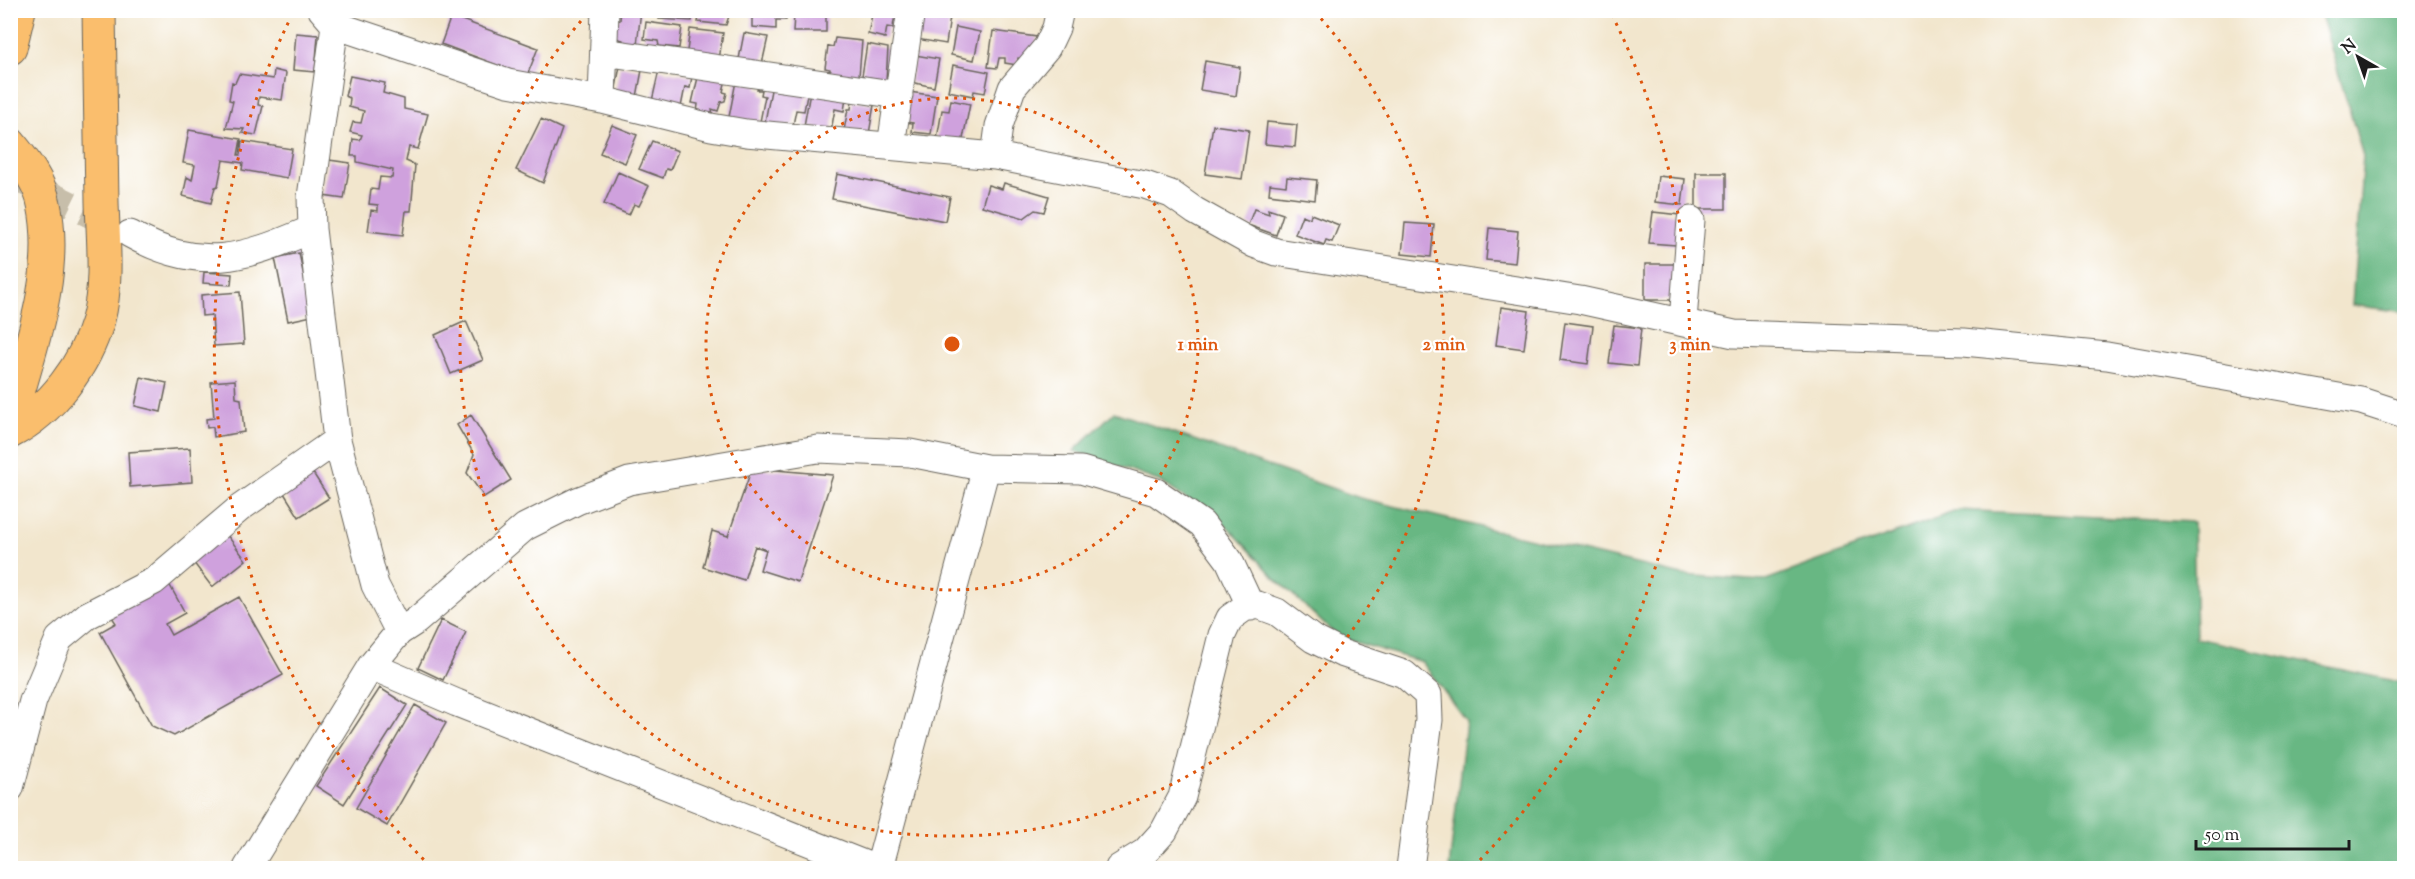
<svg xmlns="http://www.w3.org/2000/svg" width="2415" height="879" font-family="'Sorts Mill Goudy',serif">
<rect width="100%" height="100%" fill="#fff"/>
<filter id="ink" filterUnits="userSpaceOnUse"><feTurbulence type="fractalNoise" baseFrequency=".0167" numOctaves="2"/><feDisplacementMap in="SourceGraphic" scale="12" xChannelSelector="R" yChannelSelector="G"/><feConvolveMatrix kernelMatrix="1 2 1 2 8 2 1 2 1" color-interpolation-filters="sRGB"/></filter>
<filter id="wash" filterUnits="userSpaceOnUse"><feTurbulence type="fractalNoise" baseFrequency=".008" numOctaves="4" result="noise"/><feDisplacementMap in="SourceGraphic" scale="24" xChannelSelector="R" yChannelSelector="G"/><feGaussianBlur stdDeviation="1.35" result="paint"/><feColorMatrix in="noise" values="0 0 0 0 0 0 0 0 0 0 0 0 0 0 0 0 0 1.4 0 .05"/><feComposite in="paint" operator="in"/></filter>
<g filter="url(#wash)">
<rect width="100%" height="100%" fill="#f2e6cd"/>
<path fill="#67b783" stroke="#426a50" stroke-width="1.5" d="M2320,11H2404V312L2352,305L2363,156Z
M1114,412L1360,498L1682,575L1763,581L1959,510L2193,522L2196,638L2404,683V868H1449L1466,721L1422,662L1338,637L1275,578L1228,527L1161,482L1074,451Z"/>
<g id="blocks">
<path fill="#cfa1dd" d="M621,10H641L637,45L623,43V40L613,37L615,21L620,20Z
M660,10H693L692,21L659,19Z
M700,10H731L726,25L698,22Z
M752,10H787L786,20H776V29L752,27Z
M798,10H826V32H793L794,14H799Z
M873,10H903L901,21L894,20L893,28L887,27L885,38L868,34Z
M921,10H947L946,17H950L946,44L916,39Z
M960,10H984L983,15Z
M451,16L538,48L527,76L441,44Z
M646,22L682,27L679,48L659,46L658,41L644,39Z
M956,27L980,32L974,60L951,55Z
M690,29L723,33L719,60L687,51Z
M993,31L1037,37L1035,52L1025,59L1018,58L1017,65L1005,63V58H999L997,68L988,67Z
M296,33L318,35L315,72L293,70Z
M744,33L768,37L762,64L739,59Z
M835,38L862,41L859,76L830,74V69L825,68L828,46L833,47Z
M867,44L888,48L886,80L862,76Z
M915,55L939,59L934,87L910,82Z
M1205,61L1240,67L1236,96L1200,90Z
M953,65L989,72L985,93L974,91L973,96L948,91Z
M620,66L642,70L637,97L615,93Z
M274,70L286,73L282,100L259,97L258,105L263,106L256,135L242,133L244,129L226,128L233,101L229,100L232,82L235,83L239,74L273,79Z
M659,70L692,76L690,88L685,87L681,107L652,101Z
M699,73L726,79L723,92L727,93L725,101L721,102L718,111L712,109L713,116L697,113L698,104L692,103Z
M350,76L385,83L383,93L404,99V109L428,114L418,149L409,147L406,161L415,165L411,211H406L403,235L368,231L371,210L378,211V205L369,204L371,189L378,190L380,177L392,178L393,170L357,162V156H351L353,139L360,140L362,135L350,132L353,122L361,123L364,111L349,107L350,98L345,96Z
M736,81L759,85L757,90H762L761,95L765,96L760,122L729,117Z
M771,90H808L804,111L796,110L793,125L764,127Z
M810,92L846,98L844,111L835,109L831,131L804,126Z
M909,92L937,96L931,134L912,132L913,123L905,122Z
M951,100L970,104L962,144L937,139L942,110L949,111Z
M852,101L874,105L869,134L844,130L848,109H851Z
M541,119L562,129L543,183L516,170Z
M1267,122L1297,125L1295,147L1265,144Z
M612,125L637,135L625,163L600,153Z
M1213,125L1249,130L1242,179L1205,174Z
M189,130L241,139L238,155H240L242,141L292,149L287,178L242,170L243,163L223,160L218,186L215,187L211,203L183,196L187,177L192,180L195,165L183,163Z
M652,141L678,151L670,170L666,169L663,178L639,169Z
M329,160L350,163L344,199L323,196Z
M618,172L649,186L639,206L634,204L629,215L604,204Z
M1696,173H1726V209H1696Z
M837,174L950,197L945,221L832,199Z
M1658,176L1685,179L1682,205L1655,202Z
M1287,177L1317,180L1315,200L1269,194L1270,184L1286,186Z
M1004,183L1049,196L1044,212L1035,210L1024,218L982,206L988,185L1002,189Z
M1254,209L1269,214L1268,209L1283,214L1276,235L1248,225Z
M1653,212L1680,215L1676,245L1649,243Z
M1311,214L1339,225L1332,242L1326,240L1324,245L1295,234L1302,215L1310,218Z
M1405,223L1434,225L1431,257L1402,254Z
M1489,228L1518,231L1515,263L1486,260Z
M299,253L312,316L288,321L275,258Z
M1645,264H1675V300H1645Z
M204,272L232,274L231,285L203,283Z
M240,292L244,344L214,346L212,315L202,316L201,295Z
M1501,307L1529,311L1524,349L1496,345Z
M466,321L483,360L451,374L435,335Z
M1565,322L1593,326L1588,364L1560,360Z
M1614,325L1641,328L1637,366L1609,363Z
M141,377L167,383L161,412L135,406Z
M235,380L236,398L241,399L244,432L214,437L213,427L207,428L206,419L214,418L211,382Z
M471,415L511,480L484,497L467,473L474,454L457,425Z
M190,448L192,482L130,487L128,452Z
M752,468L833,475L798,582L760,570L766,550L755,546L744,580L703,567L712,531L728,536Z
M313,473L329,498L299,517L282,490Z
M224,531L246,560L212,587L190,558Z
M168,582L185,613L165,624L171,635L239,597L283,675L174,736L152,726L100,632L116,623L110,614Z
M441,620L466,632L443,680L418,668Z
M380,688L407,705L344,804L316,786Z
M415,705L446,723L387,826L356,808Z"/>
</g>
</g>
<g filter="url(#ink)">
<use href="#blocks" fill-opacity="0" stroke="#67635a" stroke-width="1.5"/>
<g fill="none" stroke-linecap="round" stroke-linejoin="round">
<path stroke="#c7beaa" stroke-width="27" stroke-dasharray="27 14" stroke-linecap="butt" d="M10,175L118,228"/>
<defs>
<path id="minor" d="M322,10L335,25L508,83L602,100L711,127L746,133L995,156L1145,185L1171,194L1195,211L1254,244L1276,252L1580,300L1734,334L1964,342L2107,356L2361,401L2404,415
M335,25L311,197L312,229L337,440L375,585L399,632
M604,52L899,95
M602,100L605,10
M891,146L911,10
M995,156L999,126L1012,88L1047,47L1056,28L1060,10
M130,234C200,273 243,259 312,229
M1683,321L1691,220
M371,666L457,703L874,868
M10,788L33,701L59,639L88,615L154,581L240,508L337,440
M247,868L371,666L399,632L416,621L525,527L577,501L629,481L818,449L910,453L986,468L1081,470L1156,492L1202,524L1229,560L1251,607
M879,868L986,468
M1119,868L1145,852L1164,831L1182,797L1222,635L1230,618L1244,608L1258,605L1277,612L1313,639L1341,653L1404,674L1428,695L1429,720L1410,868"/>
<path id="highway" d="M10,48L19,10
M10,144C24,161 40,182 44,204C59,275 29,351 10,420
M10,432C52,410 85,365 98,320C108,283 103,240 102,202C101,138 100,74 99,10"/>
</defs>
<use href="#minor" stroke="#67635a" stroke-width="29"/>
<use href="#highway" stroke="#67635a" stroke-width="35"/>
<use href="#minor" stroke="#fff" stroke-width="27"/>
<use href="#highway" stroke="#fabe6d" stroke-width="33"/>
</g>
</g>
<g fill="none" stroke="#de560d" stroke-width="3" stroke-dasharray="3 6">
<circle cx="952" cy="344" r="246"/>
<path d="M1315 12A492 492 0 1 1 589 12"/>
<path d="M430 866A738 738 0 0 1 292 15M1612 15A738 738 0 0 1 1474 866"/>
</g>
<circle cx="952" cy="344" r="9" fill="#de560d" stroke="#fff" stroke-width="3"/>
<g font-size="18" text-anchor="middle" font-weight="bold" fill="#de560d" stroke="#fff" stroke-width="4.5" stroke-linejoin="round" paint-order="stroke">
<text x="1198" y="350">1 min</text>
<text x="1444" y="350">2 min</text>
<text x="1690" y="350">3 min</text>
</g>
<rect width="2415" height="879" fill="none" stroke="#fff" stroke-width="36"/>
<g transform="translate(2358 57) rotate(320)" stroke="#ffffff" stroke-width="4.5" paint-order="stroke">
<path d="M0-4.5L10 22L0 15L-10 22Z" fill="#1c1c1c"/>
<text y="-9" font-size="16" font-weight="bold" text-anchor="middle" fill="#1c1c1c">N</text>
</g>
<path d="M2196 840v9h153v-9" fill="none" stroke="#1c1c1c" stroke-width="3"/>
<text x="2205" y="840" font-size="18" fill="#1c1c1c" stroke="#ffffff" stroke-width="4.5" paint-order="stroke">50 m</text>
</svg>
